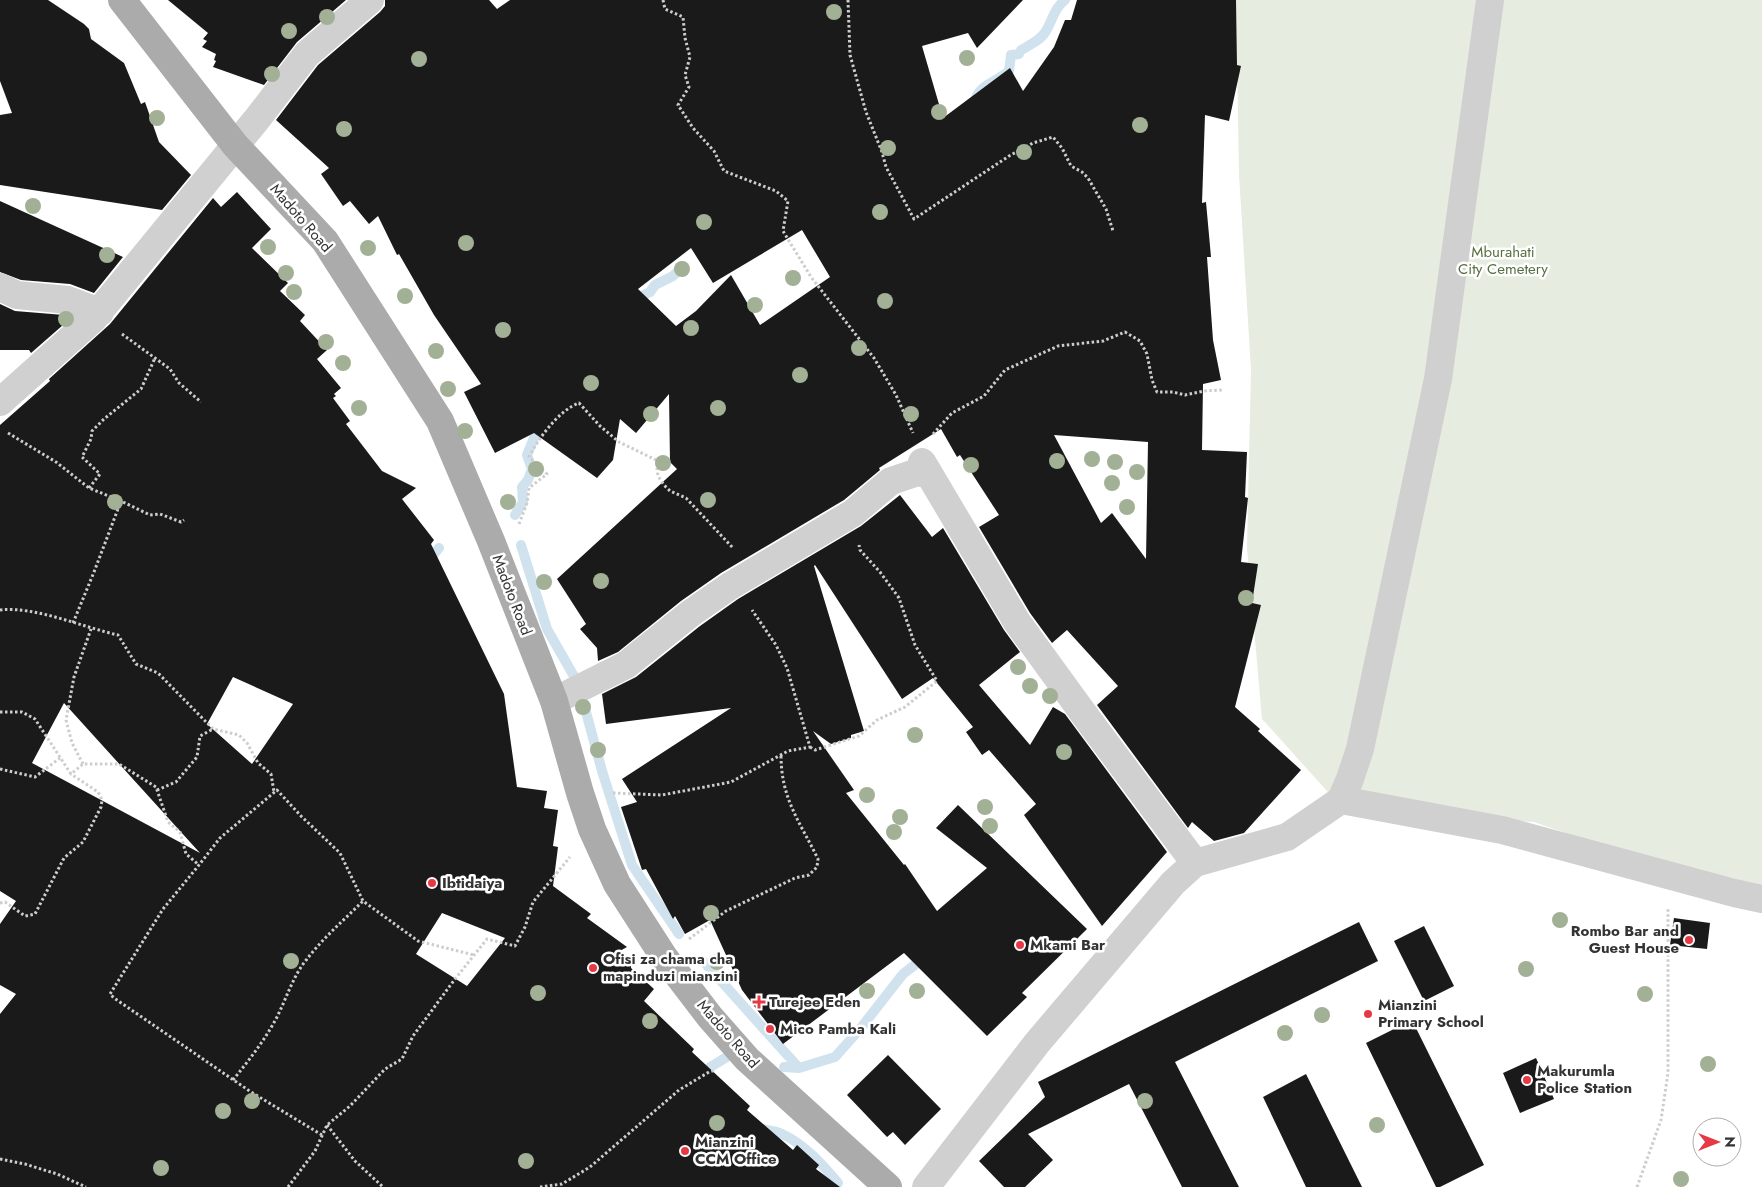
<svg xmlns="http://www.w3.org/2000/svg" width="1762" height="1187" font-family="Jost,sans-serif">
<rect width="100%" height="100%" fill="#fff"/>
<path fill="#e6ecdf" d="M1236,0H1762V897L1714,884L1534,822L1346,812L1262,719L1247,548L1251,370L1239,174Z"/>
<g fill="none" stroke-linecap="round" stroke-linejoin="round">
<path stroke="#cfe2ee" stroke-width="10" d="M1021,50C1030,45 1041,40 1046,31C1053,19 1054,9 1065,0
M975,101C978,85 998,81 1009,71L1011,55L1019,54
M633,300L650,292L655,285L673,276L683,266
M515,515L523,502L522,487L528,480L532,469L527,455L534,438L546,426
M521,545L547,629L575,678
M427,562L439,548
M583,701L602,771L632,865L679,934
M704,962L799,1068
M784,1067L799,1068L835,1057L860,1029L903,974L926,956
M699,1074L730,1055
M761,1134L763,1129C769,1131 776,1131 782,1134C804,1144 823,1165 838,1183"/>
</g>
<path fill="#1a1a1a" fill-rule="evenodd" d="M0,0H48L84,24L89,29L91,39L124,63L141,104L145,102L159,142L191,175L162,210L0,185V115L12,113L0,81Z
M168,0H346L297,42L264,85L213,67L216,61L214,60L216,54L202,47L207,41L203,39L208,33Z
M385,0H489L497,9L510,0H1023L977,48L968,33L922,46L943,118L1010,68L1023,91L1054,47L1065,20H1071L1077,0H1236L1237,65L1241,66L1229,121L1205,115L1202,203L1206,202L1211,257H1207L1213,340L1221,380L1203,384L1202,450L1247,452L1245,497L1248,498L1241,562L1258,564L1252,603L1261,605L1235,707L1260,729L1258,731L1301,770L1244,833L1214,841L1192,822L1188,828L1097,705L1118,686L1067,630L1052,643L1030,613L979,527L999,515L960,455L957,457L941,429L879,468L880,470L844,500L721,573L681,601L618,652L598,661L597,648L580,629L586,624L557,579L677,469L670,462L669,394L636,433L620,419L613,460L597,478L534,433L495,453L464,392L481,384L434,315L399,254L397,255L378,216L369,224L350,201L343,206L321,174L329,168L276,120L318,65L380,12L385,6ZM802,230L830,277L760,325L731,275L696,311L676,326L638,289L691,248L713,283ZM1054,435L1148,442L1146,559L1112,513L1101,523Z
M237,192L271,229L252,248L288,283L280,291L305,315L300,321L327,350L317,359L341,388L334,394L336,396L333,398L350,421L346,424L382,471L416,488L402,499L434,540L431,544L504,694L517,787L547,791L544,808L558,810L553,846L558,847L553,886L591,914L587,918L627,947L618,952L631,962V968L654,989L644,1001L694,1049L692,1052L750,1106L747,1110L793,1150L797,1145L819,1165L816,1169L840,1187H0V1014L16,994L0,985V924L16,901L0,891V425L50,381L49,379L110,324L213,198L221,207ZM233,677L293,704L252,764L207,724ZM64,703L200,853L32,763ZM442,913L505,938L467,986L416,954Z
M0,201L123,257L94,293L70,284L21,280L0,272Z
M0,304L15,311L64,315L71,318L31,353L29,350H0Z
M900,495L932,537L943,528L1004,630L1020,652L979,685L1030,745L1053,707L1065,714L1167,852L1102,926L1024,815L1036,804L989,750L982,755L966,732L973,727L933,678L902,699L815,565L814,566L864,731L851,735V738L831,744L813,731L854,790L846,793L904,865L905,864L937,911L987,868L936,828L958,805L1087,929L1022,993L1027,997L987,1036L904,953L783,1044L742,990L710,920L685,934L675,916L673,919L646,869L642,870L621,807L637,802L622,779L731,708L606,724L602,694L636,677L700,626L738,599L861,526Z
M1674,918L1710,923L1707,949L1670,945Z
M1359,922L1378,961L1175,1062L1239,1187H1182L1129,1084L1028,1134L1053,1160L1025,1187H1004L979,1161L1045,1097L1038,1082Z
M1424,926L1454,986L1424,1001L1394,941Z
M1412,1020L1484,1165L1440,1187H1436L1366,1043Z
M888,1055L941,1109L905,1145L893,1132L887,1137L847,1095Z
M1536,1058L1554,1099L1520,1113L1503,1073Z
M1306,1074L1362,1187H1306L1263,1097Z"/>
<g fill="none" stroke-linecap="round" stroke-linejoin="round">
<path stroke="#cdcdcd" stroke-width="3" stroke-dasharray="2.5 2.5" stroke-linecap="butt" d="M663,0L665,9L683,17L685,38L690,57L685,75L689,87L678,105L693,128L714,151L724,171L776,191L788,201L783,231L811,277L874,358L896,395L913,433
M848,0L850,55L866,112L882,152L886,167L914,219L1009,156L1033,143L1053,137L1062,148L1071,166L1082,172L1088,178L1106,209L1113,231
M122,334L170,369L179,383L201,402
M8,433L56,462L89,488L121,501L150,515L160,514L181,522L184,520
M933,434L952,413L984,396L1005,370L1058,346L1103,341L1125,332L1140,341L1147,354L1152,380L1157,392H1173L1185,395L1204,391L1224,390
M89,488L100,474L82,457L91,439L92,431L104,419L141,389L155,358
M519,524L527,503L529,488L547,474L529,457C538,439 559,410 579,403L600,426L619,442L656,460L658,476L664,485L670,491L686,498L733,548
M0,610C35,606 82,627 118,635L136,664L158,673L213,729L239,735L247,743L258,763L271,774L274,792
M73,623L94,572L121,501
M0,712H22L35,719L71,774L83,764H119L156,787L168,822L180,832L186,854L199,865
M810,747L815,750L859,736L877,720L905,707L937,681L915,645L899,598L880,572L860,550L859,545
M83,764L72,743L66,720L74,677L91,629
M0,769L35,777L60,758
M157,790L176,782L197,757L200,736L213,729
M613,793L662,795L731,782L788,751L810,747L787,668L776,645L752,610
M0,903L5,902L25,916L35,914L64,858L83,842L101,807L102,800L98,792L71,774
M689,939L726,911L795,878L809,875L817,867L818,859C800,822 781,799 781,755
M233,1080C249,1060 265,1040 277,1017C287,997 293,976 307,959C323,938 344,920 363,901
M327,1125L355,1161L383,1187
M322,1135L251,1092L114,998L110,994L163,909L199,865L220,838L277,790L301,816L340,853L363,901L418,941L474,955
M0,1159L25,1164L57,1174L86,1187
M288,1187L315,1151L327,1125L350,1106L385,1069L402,1059L413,1036L455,979L487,939L515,946L525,927L533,902L570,857
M540,1187L562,1184L590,1167L679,1090L709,1072L716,1070
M1637,1187L1661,1120L1668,1073V908"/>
<path stroke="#d0d0d0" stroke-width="28" d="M0,287L17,295L68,300L100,312
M0,402L93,319L257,119L307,54L370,0
M554,701L626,665L691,613L730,586L853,513L891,481L918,472L926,474L922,462L1017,622L1086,717L1195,863
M1341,800L1502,830L1734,893L1762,899
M926,1187L1037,1043L1173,883L1195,863L1287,837L1341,800L1350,779L1360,749L1438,379L1490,0"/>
<path stroke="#ababab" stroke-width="28" d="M122,0L235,145L325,241L440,421L491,541L554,701L580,793L592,829L617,884L664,957L710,1017L747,1059L888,1187"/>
</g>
<g fill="#a2b095">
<circle cx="834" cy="12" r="8"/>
<circle cx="327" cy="17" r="8"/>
<circle cx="289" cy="31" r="8"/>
<circle cx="967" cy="58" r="8"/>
<circle cx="419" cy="59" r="8"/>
<circle cx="272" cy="74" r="8"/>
<circle cx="939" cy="112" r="8"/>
<circle cx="157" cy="118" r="8"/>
<circle cx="1140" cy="125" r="8"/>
<circle cx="344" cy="129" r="8"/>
<circle cx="888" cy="148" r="8"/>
<circle cx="1024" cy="152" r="8"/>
<circle cx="33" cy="206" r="8"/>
<circle cx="880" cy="212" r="8"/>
<circle cx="704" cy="222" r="8"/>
<circle cx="466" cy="243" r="8"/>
<circle cx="268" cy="247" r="8"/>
<circle cx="368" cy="248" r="8"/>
<circle cx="107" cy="255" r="8"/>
<circle cx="682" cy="269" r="8"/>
<circle cx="286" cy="273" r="8"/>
<circle cx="793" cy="278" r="8"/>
<circle cx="294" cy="292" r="8"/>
<circle cx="405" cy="296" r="8"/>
<circle cx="885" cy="301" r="8"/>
<circle cx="755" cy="305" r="8"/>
<circle cx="66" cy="319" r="8"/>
<circle cx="691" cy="328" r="8"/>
<circle cx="503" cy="330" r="8"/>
<circle cx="326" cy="342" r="8"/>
<circle cx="859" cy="348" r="8"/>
<circle cx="436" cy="351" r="8"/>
<circle cx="343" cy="363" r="8"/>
<circle cx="800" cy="375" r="8"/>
<circle cx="591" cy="383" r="8"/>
<circle cx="448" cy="389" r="8"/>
<circle cx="359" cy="408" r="8"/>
<circle cx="718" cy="408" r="8"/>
<circle cx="651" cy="414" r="8"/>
<circle cx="911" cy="414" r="8"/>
<circle cx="465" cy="431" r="8"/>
<circle cx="1092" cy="459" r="8"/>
<circle cx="1057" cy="461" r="8"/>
<circle cx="1115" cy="462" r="8"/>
<circle cx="663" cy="463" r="8"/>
<circle cx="971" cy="465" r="8"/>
<circle cx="536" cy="469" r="8"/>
<circle cx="1137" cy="472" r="8"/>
<circle cx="1112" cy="483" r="8"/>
<circle cx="708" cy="500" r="8"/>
<circle cx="115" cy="502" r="8"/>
<circle cx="508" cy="502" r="8"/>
<circle cx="1127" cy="507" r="8"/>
<circle cx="601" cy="581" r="8"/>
<circle cx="544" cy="582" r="8"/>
<circle cx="1246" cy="598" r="8"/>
<circle cx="1018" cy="667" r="8"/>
<circle cx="1030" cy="686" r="8"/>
<circle cx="1050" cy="696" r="8"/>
<circle cx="583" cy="707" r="8"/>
<circle cx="915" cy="735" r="8"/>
<circle cx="598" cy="750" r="8"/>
<circle cx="1064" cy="752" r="8"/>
<circle cx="867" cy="795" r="8"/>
<circle cx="985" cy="807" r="8"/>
<circle cx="900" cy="817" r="8"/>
<circle cx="990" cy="826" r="8"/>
<circle cx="894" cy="832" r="8"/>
<circle cx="711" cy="913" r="8"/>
<circle cx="1560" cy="920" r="8"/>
<circle cx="291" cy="961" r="8"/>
<circle cx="717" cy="962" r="8"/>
<circle cx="1526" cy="969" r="8"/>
<circle cx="867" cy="991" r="8"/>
<circle cx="917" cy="991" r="8"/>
<circle cx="538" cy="993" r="8"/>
<circle cx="1645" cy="994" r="8"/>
<circle cx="1322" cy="1015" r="8"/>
<circle cx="650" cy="1021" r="8"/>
<circle cx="1285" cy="1033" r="8"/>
<circle cx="1708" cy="1064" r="8"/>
<circle cx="252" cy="1101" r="8"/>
<circle cx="1145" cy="1101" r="8"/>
<circle cx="223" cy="1111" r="8"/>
<circle cx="717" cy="1123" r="8"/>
<circle cx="1377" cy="1125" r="8"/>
<circle cx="526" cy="1161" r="8"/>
<circle cx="161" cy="1168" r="8"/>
<circle cx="1681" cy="1179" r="8"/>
</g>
<g fill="#e63946" stroke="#fff" stroke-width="2">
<circle cx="432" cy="883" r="5"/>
<circle cx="1689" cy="940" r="5"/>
<circle cx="1020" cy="945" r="5"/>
<circle cx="593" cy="968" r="5"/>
<path d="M756.5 994.5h5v5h5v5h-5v5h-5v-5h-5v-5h5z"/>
<circle cx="1368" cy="1014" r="5"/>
<circle cx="770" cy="1029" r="5"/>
<circle cx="1527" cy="1080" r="5"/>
<circle cx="685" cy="1151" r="5"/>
</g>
<g text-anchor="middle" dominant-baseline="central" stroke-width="5" stroke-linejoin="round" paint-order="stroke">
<g font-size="15" fill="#333" stroke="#fff">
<text transform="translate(301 218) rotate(49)">Madoto Road</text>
<text transform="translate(512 595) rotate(69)">Madoto Road</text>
<text transform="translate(728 1034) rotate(49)">Madoto Road</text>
</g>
<g font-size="15" fill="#56703f" stroke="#fff">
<text x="1503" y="252">Mburahati<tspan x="1503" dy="17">City Cemetery</tspan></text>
</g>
<g font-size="15" font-weight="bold" fill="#333" stroke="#fff" text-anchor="start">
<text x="442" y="883">Ibtidaiya</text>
<text x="1679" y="931" text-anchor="end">Rombo Bar and<tspan x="1679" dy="17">Guest House</tspan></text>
<text x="1030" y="945">Mkami Bar</text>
<text x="603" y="959">Ofisi za chama cha<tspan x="603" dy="17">mapinduzi mianzini</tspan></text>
<text x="769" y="1002">Turejee Eden</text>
<text x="1378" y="1005">Mianzini<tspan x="1378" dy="17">Primary School</tspan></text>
<text x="780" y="1029">Mico Pamba Kali</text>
<text x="1537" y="1071">Makurumla<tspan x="1537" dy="17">Police Station</tspan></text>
<text x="695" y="1142">Mianzini<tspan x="695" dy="17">CCM Office</tspan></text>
</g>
</g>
<g transform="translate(1717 1142) rotate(90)"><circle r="24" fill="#ffffff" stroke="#adadad"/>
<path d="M0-4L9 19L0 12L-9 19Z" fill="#e63946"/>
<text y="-8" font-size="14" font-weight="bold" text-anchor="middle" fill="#333333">N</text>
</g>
</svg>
